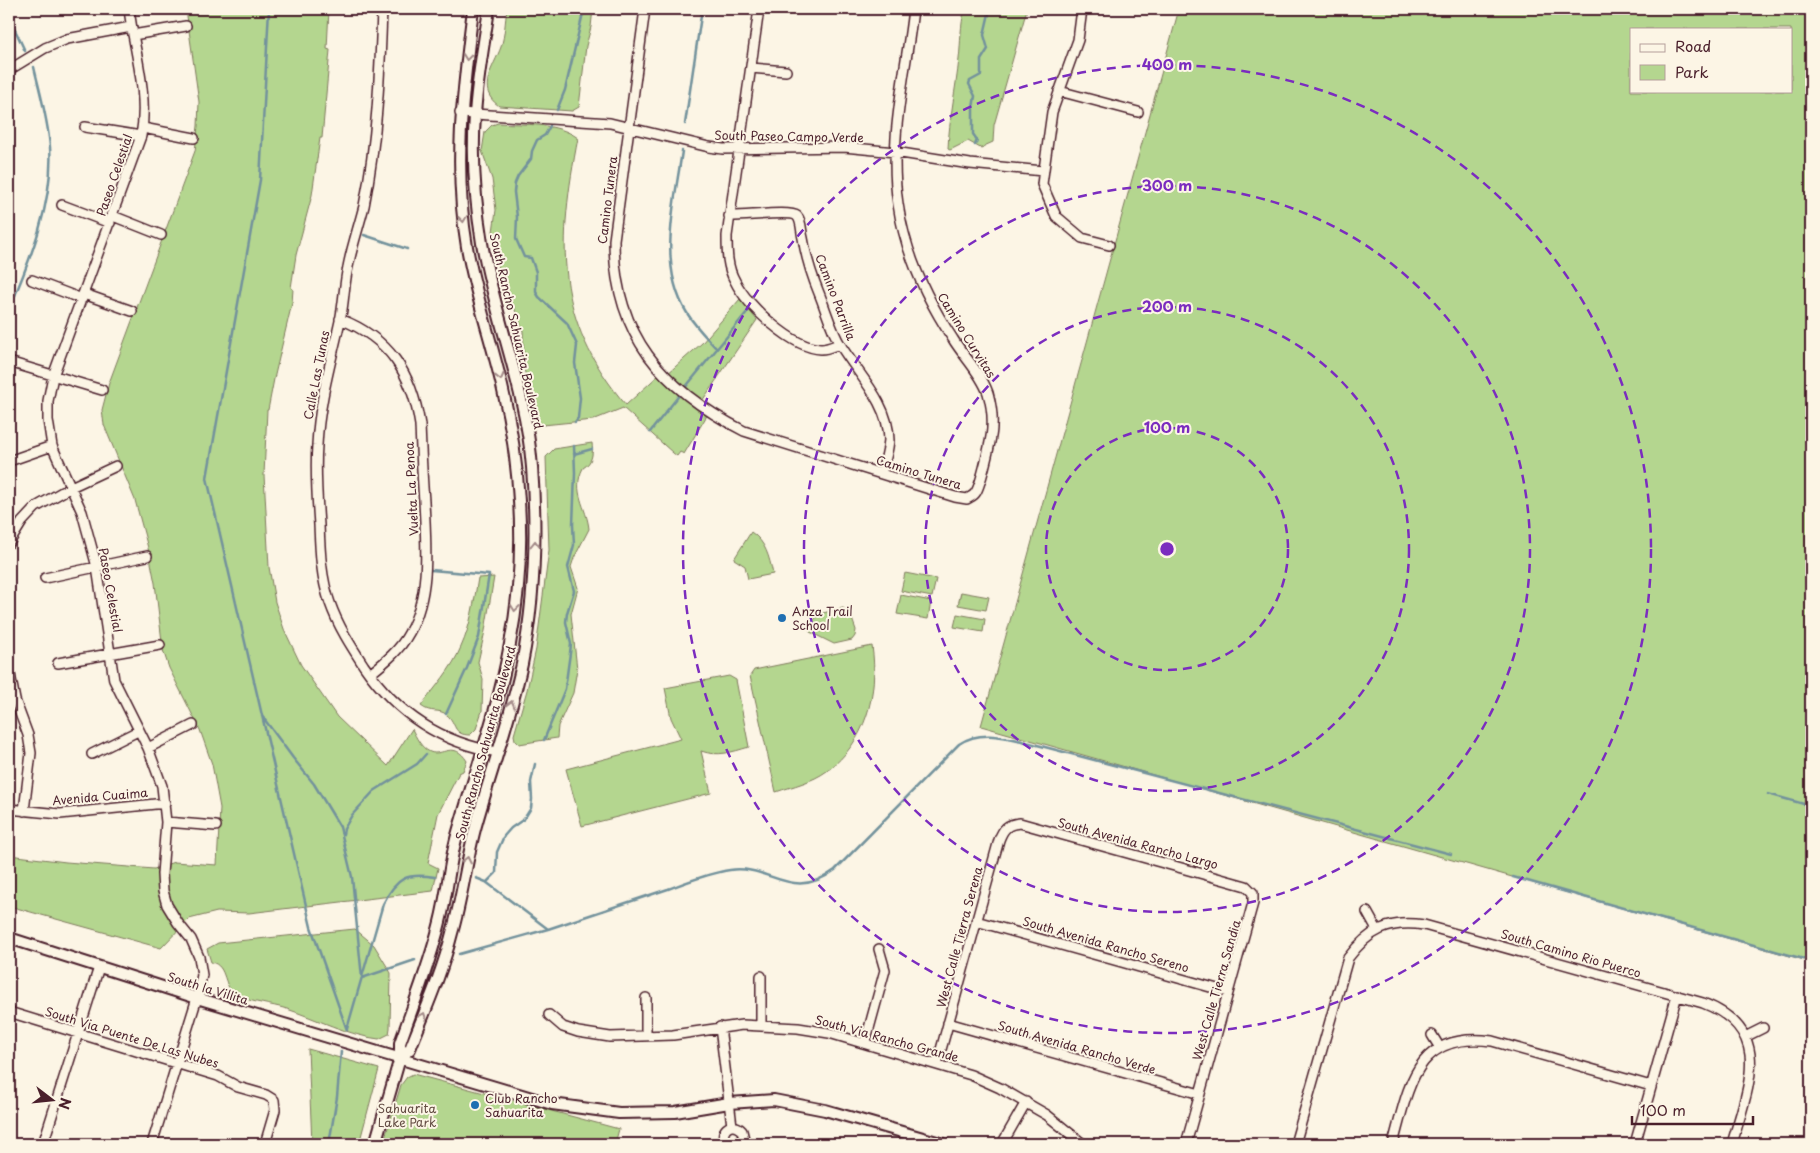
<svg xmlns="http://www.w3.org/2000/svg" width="1820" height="1153" font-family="'Playpen Sans',sans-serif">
<rect width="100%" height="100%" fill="#fcf5e5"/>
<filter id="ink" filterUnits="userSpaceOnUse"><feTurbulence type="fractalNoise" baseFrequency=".02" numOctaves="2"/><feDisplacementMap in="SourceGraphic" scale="10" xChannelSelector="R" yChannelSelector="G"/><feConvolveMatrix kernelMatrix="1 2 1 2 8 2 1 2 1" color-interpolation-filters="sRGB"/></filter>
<g filter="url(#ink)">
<path fill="#b4d68f" stroke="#7f7a5d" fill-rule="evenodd" d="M186,9H329L327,49L330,50L322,138H320L312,195L296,255L291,288L293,289L292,303L274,379L268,410H267L264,475L269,567L275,602L284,629L301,665L337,717L388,766L412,729C416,737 421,748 430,752C442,757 454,740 467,761L463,771L459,773L438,814L428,863L438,868L433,891L249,913L217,912L189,919L161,948L9,906V855L66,862L154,869L174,862L217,865L220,808L212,764L200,730L169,668L163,650L155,583L148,548L135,500L104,425L102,410L109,383L195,151L198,126L199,102Z
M507,9H593L591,27L586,46L579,107L572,111L499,106C475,89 494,67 501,47C505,35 505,21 507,9Z
M965,9H1027L994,125L993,142L984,146L982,149L968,141L950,150L948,149C949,119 956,89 959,59C961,43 960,25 965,9Z
M1179,9H1811V962L981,726ZM1631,29H1791V91H1631Z
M498,123C525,125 556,122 578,138C558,242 553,319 626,405L662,372L666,375L702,343L740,299L757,320L700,404L709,412L684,454L680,452L677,456L673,453L623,408L593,420L543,425L537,421L524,369L523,331L514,307L502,289L493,232L496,210L492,179L482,151L485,132L492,125Z
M592,443C593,453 593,462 583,468C571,492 587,507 589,529L574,558L571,567L578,588L571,614L577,669L573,693L558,726L557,738L519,744L515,740L514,735L527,690L536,649L549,550L546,457L554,449Z
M751,532C766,542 769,557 773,574L748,579L745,566L734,559Z
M905,573L936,579L932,597L901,591Z
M494,577L485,631L478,662L483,679L482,711L476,729L470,735C452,735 457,723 447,715C439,708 431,714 421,706C435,687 452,669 461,647C471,625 474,602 478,578Z
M961,592L989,597L986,610L958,605Z
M901,595L931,601L928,619L897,614Z
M843,608L850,613L856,630L855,636L852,640L834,644L810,632L808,627L819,614Z
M957,614L985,619L983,632L954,627Z
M872,646C879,693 866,742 827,771C812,782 793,786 776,792L750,676L754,670Z
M729,676L736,680L749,747C732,752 718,757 701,751L711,793L582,826L566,769L681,739L671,718L665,688Z
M355,929L374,945L391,973L390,1028L389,1034L379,1039C350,1036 315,1018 287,1009C271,1004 253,1003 238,996C221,988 229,966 211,962L207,949L218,943Z
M308,1049L379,1069L359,1144H312Z
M413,1074L619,1129L615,1144H383L401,1085L407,1077Z"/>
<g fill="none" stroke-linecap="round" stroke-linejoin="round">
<path stroke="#73929c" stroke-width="2.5" d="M269,9L260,180L207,478L311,927L347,1030
M9,17L25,51
M9,28L16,33
M557,110L565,90L584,9
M685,124L702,9
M550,126L545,135L537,140L532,151L531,159L518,176L515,183L514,192L517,217L516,239L524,257L531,258L536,272V292L539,297L567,323L577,345L575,363L580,398L578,418L575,422
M975,145L977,140L973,134V108L975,96L969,84L970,81L981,75V60L988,49L984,35L990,9
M682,151C675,202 657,265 687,313C695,326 706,337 716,348
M364,235L407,249
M9,310C30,260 54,202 50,147C48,120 40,93 34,67
M684,389L752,306
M650,432L681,393
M574,454L592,449
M431,570L489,575L479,637L467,668L446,714
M262,716L293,758L314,784L340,827L352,877L362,978L415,960
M544,740L565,689L570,653L571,644L566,622L567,613L574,591L568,567L574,545L573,525L575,473L574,446
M1768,794L1811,806
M343,834L344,829L352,815L374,791L417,764L426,754
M1513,877L1811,961
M476,878L486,882L548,929C588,916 628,902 668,889C687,882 709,873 730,870C770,864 791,903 835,870L959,744C978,731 1001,736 1022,741L1451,854
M487,882L496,873L497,852L504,836L511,828L524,819L531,808L532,799L531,782L535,764
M459,954L548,929
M347,1029L383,904C397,877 406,873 435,877
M329,1144L337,1097L341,1051"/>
<defs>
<path id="minor" d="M129,9C134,51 149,93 141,136L53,376L48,401V420L52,446L82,512L97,567L114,680L148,748L162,786L166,822L162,874L163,891L167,905L178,923L191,939L199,957L202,975L197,998L152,1144
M382,9C380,74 377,141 364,206C359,226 352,246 348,267C344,284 344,303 340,321C331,362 319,402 317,445C315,471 317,498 319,525C320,551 321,578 330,603C338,626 351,646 364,666C397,714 440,743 498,752
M645,9L614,240C614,335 662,389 744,431L955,497L967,499C970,497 974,496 976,492C981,484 992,438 992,427C993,415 991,404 988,393C981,373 964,357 953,339C926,298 905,253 898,204C888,138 906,74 913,9
M759,9L727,236C727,252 727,267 735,281C747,306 793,348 821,349C828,349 833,346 839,344
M1082,9L1078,40L1052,112L1042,184L1056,216L1082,238L1109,245
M133,35L186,26
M751,68L786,71
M9,70L45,48L67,39L131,27
M1059,91L1138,112
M460,113L610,123L709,147L723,149L844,147L895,152L970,164L1043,171
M85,127L141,136
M143,128L194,138
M62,205L110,223
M113,216L161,235
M729,216C743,217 790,210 797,216C802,221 801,232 803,238C806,257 812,276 819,293C826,310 831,330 841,346C858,374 889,404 889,440C888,451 885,462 881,473
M32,280L82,299
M84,294L132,311
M340,319C389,338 412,373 420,425C421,450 422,476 424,501C426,544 431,594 409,633C400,650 385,662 370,674
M9,362L102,390
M9,461L52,446
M9,543L22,522L36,507L71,487L116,466
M45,578L147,556
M58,663L160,645
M9,669L15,700L28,735L31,753L24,811
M148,748L193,725
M92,754L138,731
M9,809L60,814L165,803
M166,822L216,826
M1367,912L1377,930
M976,921L1228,992
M761,976V1025
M646,998V1036
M9,1012L218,1076L238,1087L266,1095L274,1100L275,1110L265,1144
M549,1015L563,1027L578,1032L610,1037L673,1035L742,1025L798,1028L829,1033L971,1075L1000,1088L1047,1115L1083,1144
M948,1023L1200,1094
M720,1027L732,1126
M1432,1035L1440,1048
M1745,1037L1763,1028
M865,1043L885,970L879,949
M937,1064L999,840C1003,829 1007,824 1020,823L1246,886L1253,893V903L1186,1144
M43,1144L99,967
M727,1144C717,1132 731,1119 742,1131L744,1139L740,1144
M1002,1144L1026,1102
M1295,1144L1348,958C1369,930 1389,920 1424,925L1703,1003C1775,1031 1748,1087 1732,1144
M1393,1144C1409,1086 1415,1031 1492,1041L1651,1086
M1635,1144L1677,995"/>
<path id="tertiary" d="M9,938L197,998L552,1104L619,1113L675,1112L729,1103L774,1100L825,1110L944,1144
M400,1058L410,1049C425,1011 442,973 452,933C462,899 466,863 475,829C490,774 510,720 522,664C535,599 537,533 532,467C526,390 495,318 482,243C475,201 472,157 475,115C477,80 484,44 489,9
M375,1144L400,1058V1043C414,1003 430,963 440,922C447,895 449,866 456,839C474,774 498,711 510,644C519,598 522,548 519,501C517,462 511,424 502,386C491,339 475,294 467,247C453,165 463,90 473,9"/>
</defs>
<use href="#minor" stroke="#4a1f2b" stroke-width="12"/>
<use href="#tertiary" stroke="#4a1f2b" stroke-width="14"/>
<use href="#minor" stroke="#fcf5e5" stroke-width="9"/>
<use href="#tertiary" stroke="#fcf5e5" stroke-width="10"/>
</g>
<defs><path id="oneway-chevron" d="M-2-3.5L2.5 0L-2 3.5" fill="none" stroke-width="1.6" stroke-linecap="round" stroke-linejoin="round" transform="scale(1.25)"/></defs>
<g stroke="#a38a88">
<use href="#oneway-chevron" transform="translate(467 57) rotate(97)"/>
<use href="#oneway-chevron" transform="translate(463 219) rotate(83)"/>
<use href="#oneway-chevron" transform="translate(500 377) rotate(76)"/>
<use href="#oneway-chevron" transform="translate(535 544) rotate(-89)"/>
<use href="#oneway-chevron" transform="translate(515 608) rotate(97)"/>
<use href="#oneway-chevron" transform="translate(511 704) rotate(-74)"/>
<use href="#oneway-chevron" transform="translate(467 860) rotate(-78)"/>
<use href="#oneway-chevron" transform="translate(423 1016) rotate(-69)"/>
</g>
</g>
<g fill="none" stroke="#7b2cbf" stroke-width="2.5" stroke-dasharray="9 6">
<circle cx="1167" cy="549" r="121"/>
<circle cx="1167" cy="549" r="242"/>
<circle cx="1167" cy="549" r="363"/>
<circle cx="1167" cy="549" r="484"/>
</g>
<g fill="#1f6fb2" stroke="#fcf5e5" stroke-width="2">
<circle cx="782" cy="618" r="5"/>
<circle cx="475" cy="1105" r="5"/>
</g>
<g text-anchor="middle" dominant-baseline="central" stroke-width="4" stroke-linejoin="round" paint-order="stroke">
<g font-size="12" fill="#4a1f2b" stroke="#fcf5e5">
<text transform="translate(789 136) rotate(1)">South Paseo Campo Verde</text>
<text transform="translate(114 175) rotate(-71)">Paseo Celestial</text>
<text transform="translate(607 200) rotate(-83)">Camino Tunera</text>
<text transform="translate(836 297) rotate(69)">Camino Parrilla</text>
<text transform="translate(517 331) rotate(77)">South Rancho Sahuarita Boulevard</text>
<text transform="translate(967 335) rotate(58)">Camino Curvitas</text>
<text transform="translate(316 375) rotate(-79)">Calle Las Tunas</text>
<text transform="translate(919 472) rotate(17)">Camino Tunera</text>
<text transform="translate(411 489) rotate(-93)">Vuelta La Penoa</text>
<text transform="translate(111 590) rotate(80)">Paseo Celestial</text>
<text transform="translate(485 743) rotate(-75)">South Rancho Sahuarita Boulevard</text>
<text transform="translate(100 796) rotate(-5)">Avenida Cuaima</text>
<text transform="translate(1138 843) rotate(15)">South Avenida Rancho Largo</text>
<text transform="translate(959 937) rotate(-75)">West Calle Tierra Serena</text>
<text transform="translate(1106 944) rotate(16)">South Avenida Rancho Sereno</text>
<text transform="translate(1571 953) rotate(16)">South Camino Rio Puerco</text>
<text transform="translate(208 988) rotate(17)">South la Villita</text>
<text transform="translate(1216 990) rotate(-74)">West Calle Tierra Sandia</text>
<text transform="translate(132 1037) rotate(17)">South Via Puente De Las Nubes</text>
<text transform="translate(887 1038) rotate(15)">South Via Rancho Grande</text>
<text transform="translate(1077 1047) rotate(16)">South Avenida Rancho Verde</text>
</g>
<g font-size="12" fill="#4a1f2b" stroke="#fcf5e5" text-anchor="start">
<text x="792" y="611">Anza Trail<tspan x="792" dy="14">School</tspan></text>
<text x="485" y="1098">Club Rancho<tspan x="485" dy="14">Sahuarita</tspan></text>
</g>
<g font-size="12" fill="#644d44" stroke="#fcf5e5">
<text x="407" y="1108">Sahuarita<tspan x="407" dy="14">Lake Park</tspan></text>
</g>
</g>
<circle cx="1167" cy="549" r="8" fill="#7b2cbf" stroke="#fcf5e5" stroke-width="2.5"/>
<g font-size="15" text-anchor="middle" font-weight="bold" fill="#7b2cbf" stroke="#fcf5e5" stroke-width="4" stroke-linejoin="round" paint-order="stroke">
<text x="1167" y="70">400 m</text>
<text x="1167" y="191">300 m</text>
<text x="1167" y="312">200 m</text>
<text x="1167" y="433">100 m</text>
</g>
<rect width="1820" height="1153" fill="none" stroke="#fcf5e5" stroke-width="30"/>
<rect x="15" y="15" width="1790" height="1123" fill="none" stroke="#4a1f2b" stroke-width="2" filter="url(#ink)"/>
<rect x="1630" y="28" width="162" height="65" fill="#fcf5e5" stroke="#b59f9b"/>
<rect x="1640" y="44" width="25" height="8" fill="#fcf5e5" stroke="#b59f9b"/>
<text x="1675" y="52" font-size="15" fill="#4a1f2b">Road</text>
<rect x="1640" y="65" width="25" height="15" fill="#b4d68f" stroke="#b59f9b"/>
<text x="1675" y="78" font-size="15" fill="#4a1f2b">Park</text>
<g transform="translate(52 1100) rotate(106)" stroke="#fcf5e5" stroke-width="4" paint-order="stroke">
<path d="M0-4L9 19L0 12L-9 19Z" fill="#4a1f2b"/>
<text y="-8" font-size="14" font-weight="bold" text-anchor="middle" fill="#4a1f2b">N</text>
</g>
<path d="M1632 1116v8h121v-8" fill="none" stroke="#4a1f2b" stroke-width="2.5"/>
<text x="1640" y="1116" font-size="15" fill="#4a1f2b" stroke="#fcf5e5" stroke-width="4" paint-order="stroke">100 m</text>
</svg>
